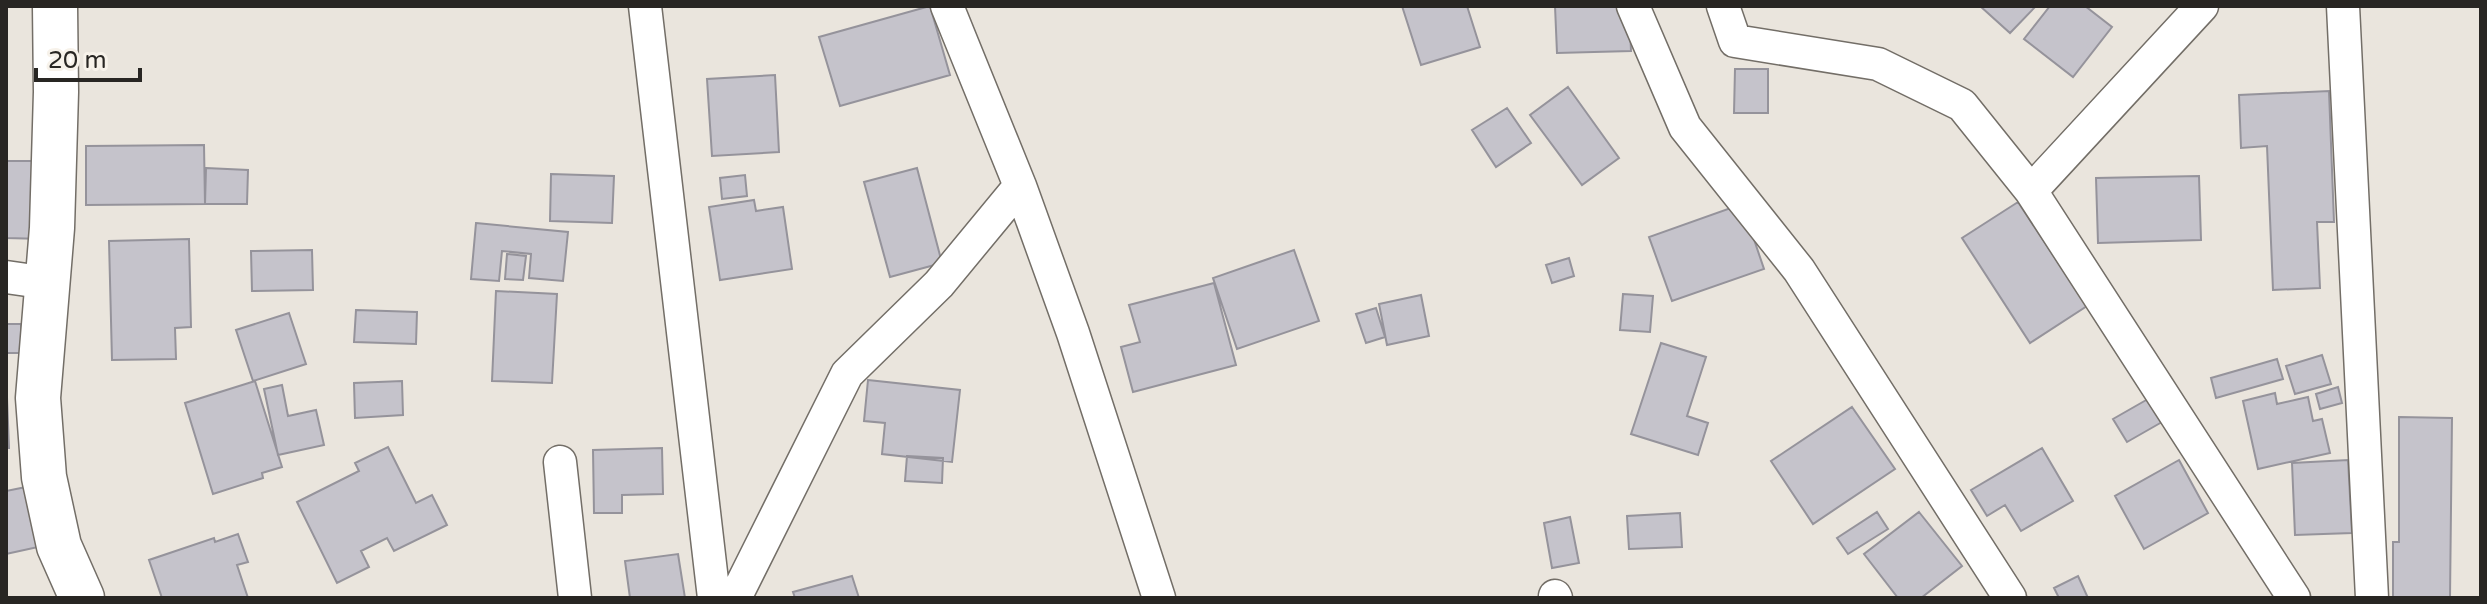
<svg xmlns="http://www.w3.org/2000/svg" width="2487" height="604" font-family="'Varela Round',sans-serif">
<rect width="100%" height="100%" fill="#eae5dd"/>
<path fill="#c5c3cb" stroke="#95939b" stroke-width="2" d="M930,6L950,75L840,106L819,37Z
M1402,6H1467L1480,47L1421,65Z
M1555,6H1629L1631,51L1557,53Z
M1980,6H2036L2010,33Z
M2050,6H2085L2112,27L2073,77L2024,39Z
M1735,69H1768V113H1734Z
M775,75L779,152L712,156L707,79Z
M1568,87L1619,158L1582,185L1530,115Z
M2329,91L2334,222H2317L2320,288L2273,290L2267,146L2241,148L2239,95Z
M1507,108L1531,143L1496,167L1472,130Z
M204,145L205,204L86,205V146Z
M6,161H44V239L6,238Z
M206,168L248,170L247,204H205Z
M917,168L942,263L890,277L864,182Z
M551,174L614,176L612,223L550,221Z
M745,175L747,196L722,199L720,178Z
M2199,176L2201,240L2098,243L2096,178Z
M754,200L756,211L783,207L792,269L720,280L709,207Z
M2018,202L2087,306L2030,343L1962,238Z
M1742,204L1764,269L1672,301L1649,237Z
M476,223L568,232L563,281L529,278L531,254L502,251L499,281L471,279Z
M189,239L191,327L175,328L176,359L112,360L109,241Z
M312,250L313,290L252,291L251,251Z
M1294,250L1319,321L1237,349L1213,278Z
M507,254L526,256L523,280L505,279Z
M1569,258L1574,276L1552,283L1546,265Z
M1214,283L1236,365L1133,392L1121,347L1140,342L1129,305Z
M496,291L557,294L552,383L492,381Z
M1623,294L1653,296L1650,332L1620,330Z
M1421,295L1429,336L1387,345L1379,304Z
M1376,308L1385,337L1366,343L1356,314Z
M356,310L417,312L416,344L354,342Z
M289,313L306,364L253,381L236,330Z
M6,324H21L22,353H6Z
M1661,343L1706,357L1687,416L1708,423L1698,455L1631,434Z
M2322,355L2331,384L2295,394L2286,366Z
M2277,359L2283,379L2216,398L2211,378Z
M6,372L9,448H6Z
M868,380L960,390L952,462L882,454L885,423L864,421Z
M255,381L282,467L262,473L263,478L213,494L185,403Z
M402,381L403,415L355,418L354,383Z
M282,385L288,416L316,410L324,445L278,455L264,389Z
M2338,387L2342,403L2320,409L2316,394Z
M2275,393L2277,404L2308,397L2313,421L2322,419L2330,453L2258,469L2243,401Z
M2148,399L2162,422L2127,442L2113,419Z
M1852,407L1895,469L1813,524L1771,461Z
M2399,417L2452,418L2450,598H2393V542H2399Z
M388,447L416,503L432,495L447,525L394,551L387,538L361,551L369,567L337,583L297,502L359,471L355,463Z
M662,448L663,494L622,495V513H594L593,450Z
M2042,448L2073,501L2021,531L2005,505L1987,516L1971,490Z
M907,456L943,458L942,483L905,481Z
M2179,460L2208,513L2144,549L2115,496Z
M2348,460L2352,533L2295,535L2292,463Z
M26,487L38,547L6,554V491Z
M1877,512L1888,529L1848,554L1837,538Z
M1919,512L1962,566L1921,598H1898L1864,554Z
M1680,513L1682,547L1629,549L1627,516Z
M1570,517L1579,563L1552,568L1544,523Z
M238,534L248,562L237,565L248,598H162L149,560L214,538L215,542Z
M678,554L685,598H630L625,561Z
M852,576L859,598H795L793,592Z
M2078,576L2088,598H2059L2054,588Z"/>
<g fill="none" stroke-linecap="round" stroke-linejoin="round">
<defs>
<path id="street" d="M645,6L714,598
M947,6L1020,186L1073,333L1159,598
M1633,6L1685,127L1799,270L2010,598
M1723,6L1735,41L1878,64L1962,105L2031,191L2294,598
M2343,6L2372,598
M2031,191L2202,6
M6,277L48,283
M560,462L575,598
M1555,596L1556,598
M735,598L847,374L939,284L1020,186"/>
<path id="secondary" d="M55,6L56,92L52,228L38,398L44,477L59,546L82,598"/>
</defs>
<use href="#street" stroke="#736e67" stroke-width="35"/>
<use href="#secondary" stroke="#736e67" stroke-width="47"/>
<use href="#street" stroke="#fff" stroke-width="32"/>
<use href="#secondary" stroke="#fff" stroke-width="44"/>
</g>
<rect width="2487" height="604" fill="none" stroke="#282623" stroke-width="16"/>
<path d="M36 68v12h104v-12" fill="none" stroke="#282623" stroke-width="4"/>
<text x="48" y="68" font-size="24" fill="#282623" stroke="#f7f2ea" stroke-width="6" paint-order="stroke">20 m</text>
</svg>
